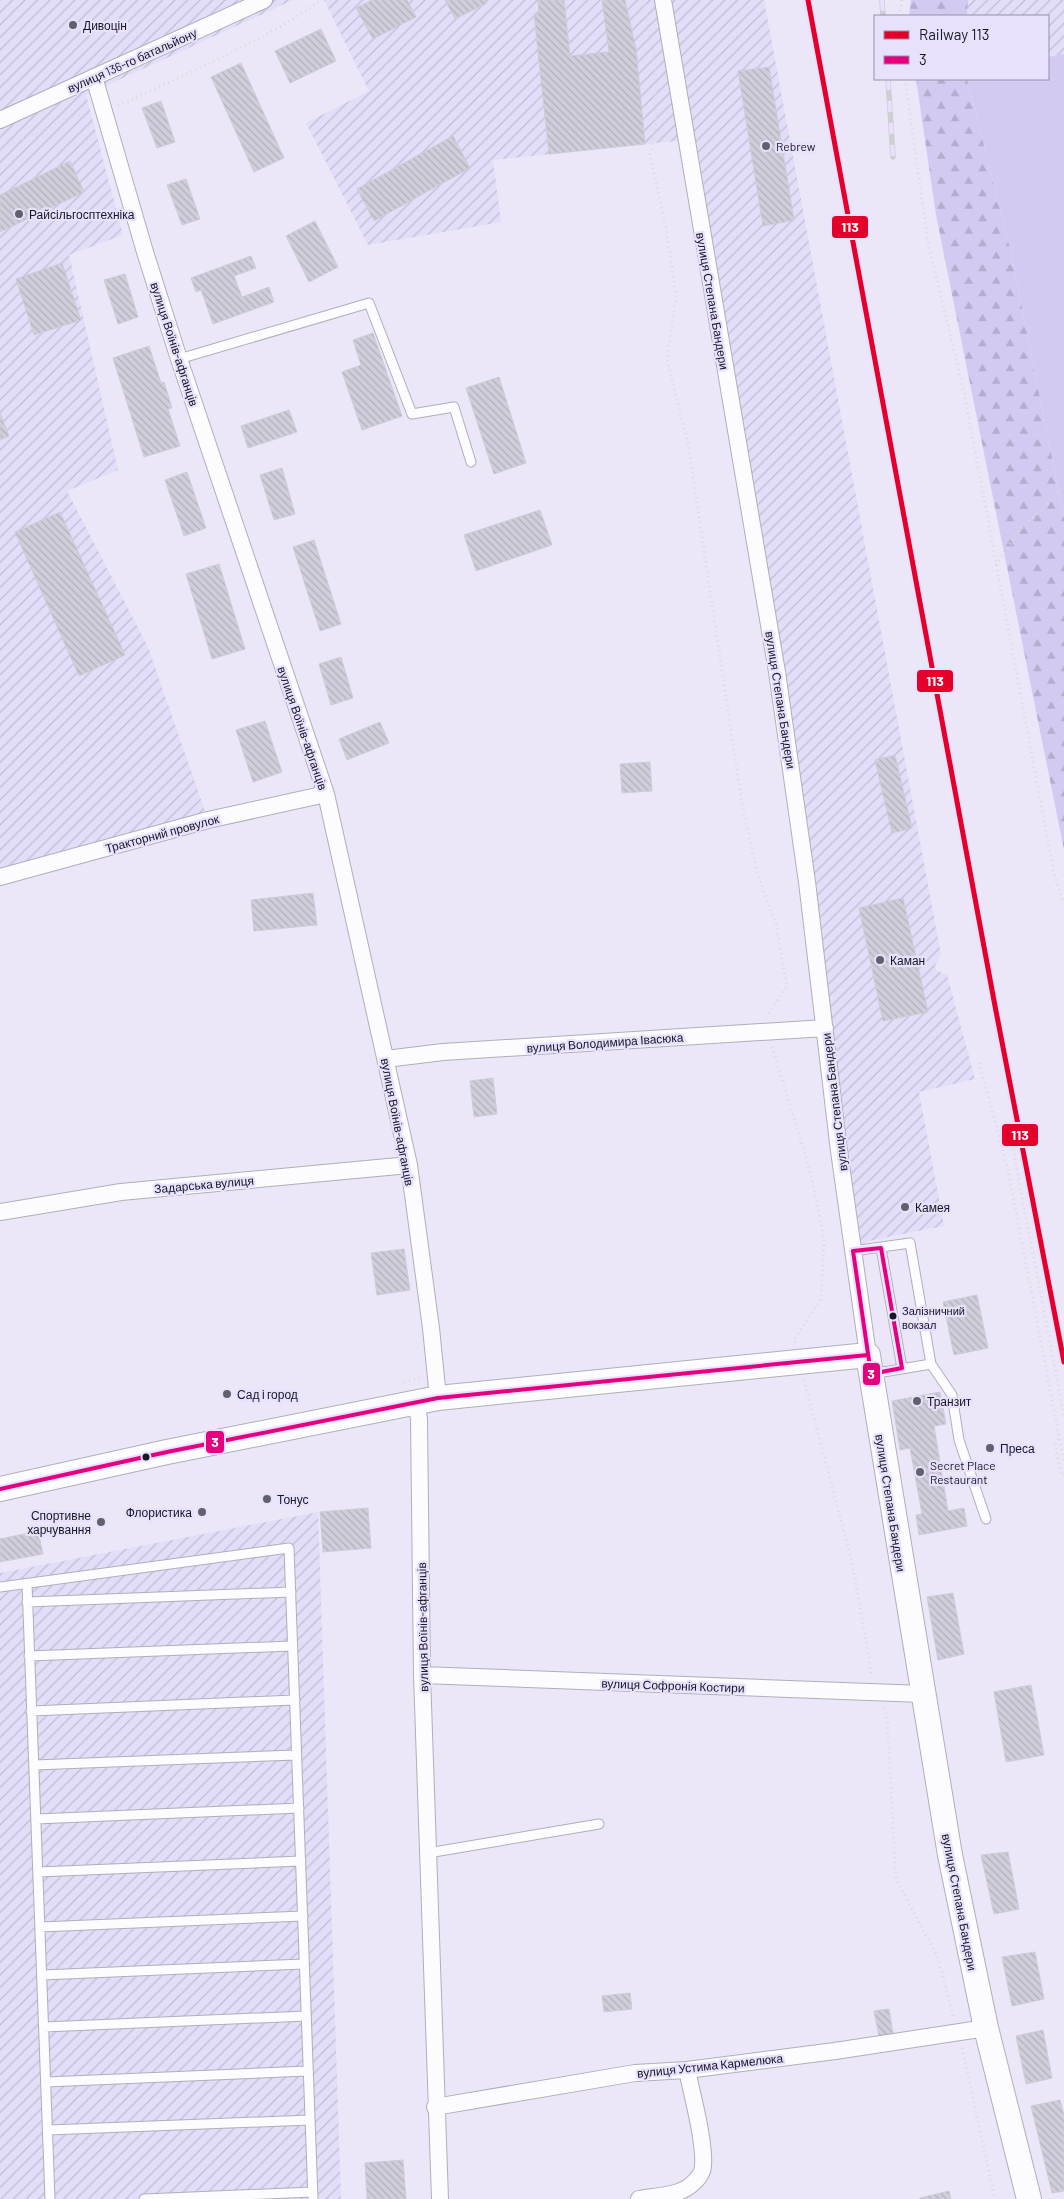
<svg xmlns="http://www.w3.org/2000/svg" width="1064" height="2199" font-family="Barlow,sans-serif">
<defs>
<pattern id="industrial-furrows" width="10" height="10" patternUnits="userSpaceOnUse" patternTransform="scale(1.25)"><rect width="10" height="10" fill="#e2ddf8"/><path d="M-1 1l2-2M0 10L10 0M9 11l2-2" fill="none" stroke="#c1bdd4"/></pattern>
<pattern id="forest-firs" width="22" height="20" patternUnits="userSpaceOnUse" patternTransform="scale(1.25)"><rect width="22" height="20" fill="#d3caf1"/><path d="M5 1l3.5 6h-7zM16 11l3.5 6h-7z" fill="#b5adce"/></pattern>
<pattern id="building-back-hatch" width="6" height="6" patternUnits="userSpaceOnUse" patternTransform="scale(1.25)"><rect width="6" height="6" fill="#d1cedc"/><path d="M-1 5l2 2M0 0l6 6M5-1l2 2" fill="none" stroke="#b3b0bc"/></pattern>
</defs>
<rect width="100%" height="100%" fill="#ebe7f8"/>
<path fill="url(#industrial-furrows)" d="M0,0H293L86,95L123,235L69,255L118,470L67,491L148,647L208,820L0,877Z
M324,0H764L941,955L935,965L936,970L947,975L975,1079L919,1092L944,1226L868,1241L853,1251L820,984L686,140L493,160L501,222L368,245L306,123L369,91Z
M968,0H1064V54L1048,57V16H967Z
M318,1512L341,2199H0V1573Z"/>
<path fill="#d3caf1" d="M1064,54V518L1011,252L967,79H1048V57Z"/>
<path fill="url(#forest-firs)" d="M911,0H968L967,16H909Z
M916,79H967L1011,252L1064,518V850L936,215Z"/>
<path fill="url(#building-back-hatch)" stroke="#cfccd9" d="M372,0H407L416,17L373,39L356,8Z
M445,0H485L487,3L455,19Z
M538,0H564L570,56L609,52L602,0H625L636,49L645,144L549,154L534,14L539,13Z
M321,29L336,61L290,83L275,51Z
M241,63L284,158L254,172L211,77Z
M769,67L794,220L763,226L738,71Z
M161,101L175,142L157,148L142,108Z
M453,136L470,168L374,221L357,189Z
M70,161L84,192L0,232V195Z
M186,179L200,219L182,225L167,185Z
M315,221L338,267L309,282L286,236Z
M251,256L256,268L234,276L242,297L269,287L274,302L213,324L201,290L196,292L191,278Z
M62,263L81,320L34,335L16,279Z
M125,274L138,317L118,324L104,280Z
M373,333L402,416L362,430L342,372L361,365L353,340Z
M149,346L161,383L164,382L172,408L168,409L180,446L144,457L113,358Z
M499,377L526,463L494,474L466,388Z
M289,410L297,432L248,448L241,426Z
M0,413L9,436L0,440Z
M282,468L295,514L274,520L260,475Z
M187,472L206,528L184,536L165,480Z
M540,510L552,545L476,571L464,535Z
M60,512L125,655L79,676L15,532Z
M314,540L341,624L320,631L293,547Z
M219,564L245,649L212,659L186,574Z
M341,657L353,698L331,705L319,664Z
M265,721L282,772L253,782L236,730Z
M380,722L389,743L347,760L339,739Z
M895,755L912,828L892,833L875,760Z
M650,762L652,791L622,793L620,764Z
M313,893L317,925L254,931L251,900Z
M903,898L928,1012L883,1021L859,908Z
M493,1078L497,1114L474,1117L470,1081Z
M404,1249L410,1290L377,1295L371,1253Z
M977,1295L988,1348L954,1355L943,1302Z
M940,1392L946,1424L934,1426L948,1511L964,1508L967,1526L919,1535L916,1515L922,1514L910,1448L900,1450L892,1401Z
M368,1508L371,1548L323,1552L320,1512Z
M38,1531L43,1554L0,1562V1539Z
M953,1593L964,1654L938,1660L927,1597Z
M1031,1685L1044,1755L1006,1762L994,1692Z
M1008,1852L1019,1909L994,1914L981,1855Z
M1035,1952L1044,1999L1012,2006L1002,1957Z
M630,1993L632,2009L604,2012L602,1996Z
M889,2009L893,2034L879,2036L874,2011Z
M1043,2030L1052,2078L1026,2084L1016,2036Z
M1060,2100L1064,2115V2191L1052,2193L1031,2106Z
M403,2160L406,2199H367L365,2163Z
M949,2191L951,2199H920V2198Z"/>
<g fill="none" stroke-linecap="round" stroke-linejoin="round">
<defs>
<path id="lane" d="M179,359L369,303L412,414L454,407L471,462
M881,1248L902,1368
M853,1251L910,1243L931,1364L871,1374
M931,1364L952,1395L959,1440L986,1519
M27,1584L50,2199
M0,1587L289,1548L313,2199
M27,1602L291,1592
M29,1656L292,1646
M31,1711L295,1700
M34,1765L296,1755
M36,1819L299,1808
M428,1853L599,1824
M38,1872L301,1861
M40,1927L303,1916
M42,1975L304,1964
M44,2027L306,2016
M46,2082L308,2071
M48,2130L310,2120
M144,2199L313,2192"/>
<path id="street" d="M663,0L777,672L807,882L839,1151L868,1355
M94,77L145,252L179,359L326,794L409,1165L431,1328L438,1398
M0,120L264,0
M0,877L208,820L326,794
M386,1059L443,1052L825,1028
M0,1212L121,1192L409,1165
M416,1402L419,1419L422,1675L440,2199
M422,1675L923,1694
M435,2107L635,2073L687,2070L835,2051L986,2028
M639,2199C656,2196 678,2196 691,2185C697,2180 703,2173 703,2166C705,2141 692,2095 687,2070"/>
<path id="secondary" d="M0,1489L167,1452L438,1398L868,1355L950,1855L986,2028L1029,2199"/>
</defs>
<use href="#lane" stroke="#b1aeba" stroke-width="11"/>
<use href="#street" stroke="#b1aeba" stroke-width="18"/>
<use href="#secondary" stroke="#b1aeba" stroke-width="26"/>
<path stroke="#dbd9de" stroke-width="3" stroke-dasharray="1 4" stroke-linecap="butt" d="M643,0L655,63L656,120L650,154L666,228L676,296L667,359L688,444L743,810L758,875L776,924L787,986L768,1015
M900,16L902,0
M905,79L928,242L965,397L1054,874L1064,903
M118,105L128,102C192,70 263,42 321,0
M0,149L67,119L88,113
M996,565L1017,533L1064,487
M772,1047L810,1170L824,1238L821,1299L794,1340L795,1343
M979,1063L1008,1170L1064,1463
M1013,1149L1064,1416
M804,1380L852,1562L872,1676
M404,1382L420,1378
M1059,1434L1055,1442L1061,1475L1064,1474
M884,1708L887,1716L896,1879L937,1956L954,2018
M962,2048L995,2199"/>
<use href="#lane" stroke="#fcfbfe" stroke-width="9"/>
<use href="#street" stroke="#fcfbfe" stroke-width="16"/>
<use href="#secondary" stroke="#fcfbfe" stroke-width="24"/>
<defs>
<path id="rail" d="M882,0L883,16
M888,79L893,157"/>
</defs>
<use href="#rail" stroke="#cfced3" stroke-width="5.5"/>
<use href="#rail" stroke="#e7e1fe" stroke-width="4" stroke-dasharray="11" stroke-linecap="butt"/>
<defs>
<path id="bus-1" d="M881,1248L902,1368L871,1374L853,1251Z
M0,1489L167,1452L438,1398L868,1355"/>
</defs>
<use href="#bus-1" stroke="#e7e1fe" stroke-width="8"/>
<use href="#bus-1" stroke="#e5007d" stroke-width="4"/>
<defs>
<path id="rail-1" d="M808,0L995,1006L1064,1362"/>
</defs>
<use href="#rail-1" stroke="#e7e1fe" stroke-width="9"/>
<use href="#rail-1" stroke="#e4002b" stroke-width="5"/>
</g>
<g fill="#62606c" stroke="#e7e1fe" stroke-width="2">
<circle cx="73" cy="25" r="5"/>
<circle cx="766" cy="146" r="5"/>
<circle cx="19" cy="214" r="5"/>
<circle cx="880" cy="960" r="5"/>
<circle cx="905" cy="1207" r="5"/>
<circle cx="227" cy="1394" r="5"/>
<circle cx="917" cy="1401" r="5"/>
<circle cx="990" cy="1448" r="5"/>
<circle cx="920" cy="1472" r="5"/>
<circle cx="267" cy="1499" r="5"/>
<circle cx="202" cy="1512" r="5"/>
<circle cx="101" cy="1522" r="5"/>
</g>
<g fill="#191721" stroke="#e7e1fe" stroke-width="2">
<circle cx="893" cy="1316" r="4.5"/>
<circle cx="146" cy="1457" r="4.5"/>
</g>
<g text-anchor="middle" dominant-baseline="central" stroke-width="4.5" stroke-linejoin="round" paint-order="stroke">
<g font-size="11" fill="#191721" stroke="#e7e1fe" text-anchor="start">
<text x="902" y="1310">Залізничний<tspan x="902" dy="14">вокзал</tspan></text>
</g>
<g font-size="12" fill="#191721" stroke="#e7e1fe" text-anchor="start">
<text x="83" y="25">Дивоцін</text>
<text x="776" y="146">Rebrew</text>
<text x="29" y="214">Райсільгосптехніка</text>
<text x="890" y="960">Каман</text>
<text x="915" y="1207">Камея</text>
<text x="237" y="1394">Сад і город</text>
<text x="927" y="1401">Транзит</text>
<text x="1000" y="1448">Преса</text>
<text x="930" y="1465">Secret Place<tspan x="930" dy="14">Restaurant</tspan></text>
<text x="277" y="1499">Тонус</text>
<text x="192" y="1512" text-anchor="end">Флористика</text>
<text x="91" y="1515" text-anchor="end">Спортивне<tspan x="91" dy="14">харчування</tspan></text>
</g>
<g font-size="12" fill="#191721" stroke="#e7e1fe">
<text transform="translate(132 60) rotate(-24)">вулиця 136-го батальйону</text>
<text transform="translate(713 301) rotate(80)">вулиця Степана Бандери</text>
<text transform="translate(175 344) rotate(72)">вулиця Воїнів-афганців</text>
<text transform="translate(781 700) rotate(81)">вулиця Степана Бандери</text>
<text transform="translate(303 728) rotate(71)">вулиця Воїнів-афганців</text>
<text transform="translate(162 833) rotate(-15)">Тракторний провулок</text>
<text transform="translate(605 1042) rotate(-4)">вулиця Володимира Івасюка</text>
<text transform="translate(834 1102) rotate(-97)">вулиця Степана Бандери</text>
<text transform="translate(398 1122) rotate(79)">вулиця Воїнів-афганців</text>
<text transform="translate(204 1184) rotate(-5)">Задарська вулиця</text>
<text transform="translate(891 1503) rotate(81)">вулиця Степана Бандери</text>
<text transform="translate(422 1627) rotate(-91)">вулиця Воїнів-афганців</text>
<text transform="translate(673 1685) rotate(2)">вулиця Софронія Костири</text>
<text transform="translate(960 1902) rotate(79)">вулиця Степана Бандери</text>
<text transform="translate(710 2065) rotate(-6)">вулиця Устима Кармелюка</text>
</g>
</g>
<g stroke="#e7e1fe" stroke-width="2">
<rect x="831" y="215" width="38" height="24" rx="5" fill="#e4002b"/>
<rect x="916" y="669" width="38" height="24" rx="5" fill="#e4002b"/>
<rect x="1001" y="1123" width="38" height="24" rx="5" fill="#e4002b"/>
<rect x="862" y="1362" width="19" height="24" rx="5" fill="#e5007d"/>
<rect x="205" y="1430" width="20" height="24" rx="5" fill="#e5007d"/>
</g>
<g font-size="14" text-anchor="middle" font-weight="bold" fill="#fff">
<text x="850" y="232">113</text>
<text x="935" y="686">113</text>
<text x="1020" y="1140">113</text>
<text x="871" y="1379">3</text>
<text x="215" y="1447">3</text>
</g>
<rect x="874" y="15" width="175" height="65" fill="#e7e1fe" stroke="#9590a6"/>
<rect x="884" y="31" width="25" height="8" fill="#e4002b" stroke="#9590a6"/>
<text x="919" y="40" font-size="15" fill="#191721">Railway 113</text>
<rect x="884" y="56" width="25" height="8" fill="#e5007d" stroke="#9590a6"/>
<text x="919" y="65" font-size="15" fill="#191721">3</text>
</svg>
